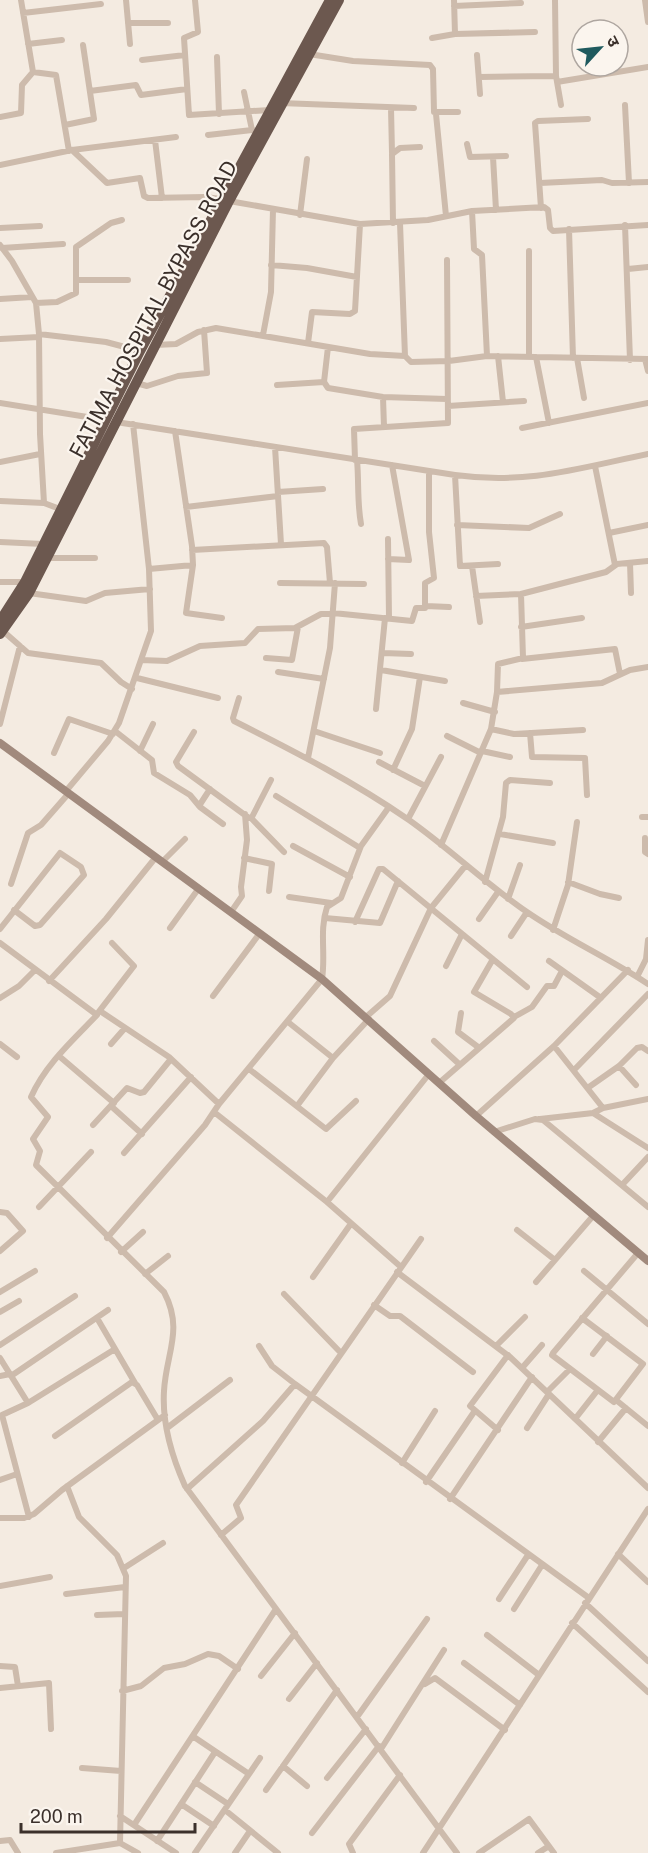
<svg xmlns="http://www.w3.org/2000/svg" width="648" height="1853" font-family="'Public Sans','Noto Sans Devanagari',sans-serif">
<rect width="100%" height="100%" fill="#f4ebe1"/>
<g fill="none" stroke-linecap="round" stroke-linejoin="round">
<path stroke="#cdbbac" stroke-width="6" d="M21,0L33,72L56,75L69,151
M126,0L130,44
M195,0L198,32L184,38L189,115L270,110
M454,0L455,34
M555,0L556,76L561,105
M645,0L648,22
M454,6L521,3
M23,13L101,4
M128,23H168
M432,38L455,34L535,32
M28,44L62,40
M309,54L353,61L430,65L433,69L434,112H458
M477,55L480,94
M217,57L219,114
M142,60L185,55
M479,77L556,76
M557,82L648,67
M90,91L136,85L141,95L187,89
M244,92L252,130L259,131
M280,103L414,108
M625,105L629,183
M391,108L392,153
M436,114L446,216
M0,117L21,113L22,85L33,72
M65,125L94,119L83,45
M208,135L252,130
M155,140L162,198
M467,144L470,157L506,156
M72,150L107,183L140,178L144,196L148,198L205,197L221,199
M493,157L496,210
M0,165L72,150L176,137
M540,183L602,180L612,183L648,182
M229,201L360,224L428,220L472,211L544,207L548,210L550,228L553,231L648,225
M541,208L535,123L538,121L588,119
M472,211L474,249L482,255L487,356
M300,215L307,159
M393,223L392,154L400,148L420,147
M625,225L630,360
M0,228L40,226
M569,229L573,358
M0,245L12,261L36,303L39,334
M2,248L63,244
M271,265L307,268L357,277
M628,269L648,267
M76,280H128
M0,299L32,297
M36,303L57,302L76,293V247L111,223L122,220
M263,335L271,292L273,209
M0,339L39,337
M308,343L312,312L350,314L355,311L360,224
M155,345L176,344L198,332L216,328L370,354L405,356L400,223
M328,347L324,382L328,388L383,397L447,399
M405,356L411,362L449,361L487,356L648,359
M498,356L503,402
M529,356V251
M536,357L549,423
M577,358L584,398
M645,359L648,371
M136,383L147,386L178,376L207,373L204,330
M277,385L324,382
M383,397L384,427
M0,403L106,420
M448,406L524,401
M116,422L455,475C528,485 579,468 648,454
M522,428L648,403
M175,431L192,546L193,565L186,613L222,618
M275,447L281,544
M355,460L354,429L448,423L447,260
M357,460C359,482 357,502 361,524
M0,462L40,454
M595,466L615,565
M455,475L460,566L498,564
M278,492L323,489
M0,501L44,503
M186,507L278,496
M60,509L44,503L40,434L39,334L106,342L140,351
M457,525L529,528L560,514
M609,533L648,525
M388,539L389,618
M0,542L43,544
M192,550L324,543L327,547L330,583
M47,558H95
M388,559L409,560L392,465
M630,563L631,593
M472,566L480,622
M149,569L193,565
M0,582H25
M280,583L364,584
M29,593L86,601L105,593L150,589
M476,596L521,594
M426,606L449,607
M333,613L412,621L416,608H425V583L434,578L429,532V471
M521,627L582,618
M3,631L28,653L101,663L121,682L132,689
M383,653L411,654
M266,658L292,660L298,627
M522,659L615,649L620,674
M141,660L167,661L200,646L245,643L258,629L295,628L321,614H333
M381,670L445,681
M278,672L324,679
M137,678L218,698
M497,692L602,683L630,670L648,667
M239,698L233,718L234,721C294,751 354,782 409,820C450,849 486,884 527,912C566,939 609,958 648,984
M463,703L495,712
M376,709L385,618
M0,724L20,646
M491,729L514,734L583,730
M115,731L152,760L154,773L190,795L200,807L223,824
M314,731L380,753
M194,732L176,762L178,766L249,818L252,817L271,780
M530,733L532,757L585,758L587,795
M447,736L481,753
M140,751L153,724
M482,751L510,757
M54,753L69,719L113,734
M308,758L330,648L335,583
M379,762L425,786
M393,770L412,729L420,677
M66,791L108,741L119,723L151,631L149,569L133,424
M276,796L360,848
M199,806L210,789
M642,817H648
M251,818L284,852
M408,819L441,757
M500,834L553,843
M645,838V852L648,854
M441,845L491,729L497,692L498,664L523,658L521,594L606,572L617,564L648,561
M293,846L350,877
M244,858L272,864L269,891
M162,862L185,839
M485,882L503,817L506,783L510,780L550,783
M568,882L600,894L619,898
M11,884L28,833L41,825L69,793
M289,897L331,903
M508,899L520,865
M231,912L242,896L241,887L247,840L245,814
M325,918L380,923L398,881
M479,919L498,892
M355,922L379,869H383L527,987
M170,928L199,888
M0,929L60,853L81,867L84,875L40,925L35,926L14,910
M553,930L568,885L577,822
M511,936L527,912
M0,943L97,1015C73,1040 45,1065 31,1097L48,1117L33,1139L40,1151L36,1165L164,1292C184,1330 166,1353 164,1391C162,1423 172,1457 185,1486L457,1853
M549,961L601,998
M446,966L462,934
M637,977L646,959L648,940
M49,981L106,919L156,857
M213,996L260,933
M0,998L19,986L35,970
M100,1011L169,1057L219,1104
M461,1013L458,1032L478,1047
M97,1014L134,966L112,943
M366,1017L390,996L431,908L466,865
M514,1017L532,1007L547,986H554L562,971
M288,1022L333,1058L297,1106
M434,1041L458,1063
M0,1044L17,1057
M111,1044L125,1028
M554,1046L603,1108
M59,1056L114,1103
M333,1058L369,1019
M619,1066L636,1085
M249,1069L326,1129L356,1101
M575,1069L648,994
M439,1083L514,1018L511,1014L474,992L493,959
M589,1087L619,1066L637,1048L642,1047L648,1051
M111,1106L142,1134
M214,1112L327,1202L401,1267
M593,1113L603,1108L648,1099
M476,1116L554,1046L628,970
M540,1119L593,1113L648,1148
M93,1125L127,1088L140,1093L144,1092L171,1059
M494,1132L535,1119L543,1120L648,1207
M124,1153L191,1077
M622,1185L648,1157
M327,1202L429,1074
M39,1207L91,1152
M0,1212L7,1213L23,1231L0,1251
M517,1230L555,1260
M107,1238L205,1125L219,1104L322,979C326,954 319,931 327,907L341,898L361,846L389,807
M121,1252L143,1232
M584,1271L648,1324
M397,1272L510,1357L648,1488
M145,1274L168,1256
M313,1277L350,1225
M536,1282L593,1216
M0,1292L35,1271
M284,1294L341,1353
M374,1305L390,1316H400L473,1372
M0,1312L19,1301
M97,1318L135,1383
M582,1318L643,1364L614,1402L552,1355L553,1353L638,1253
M0,1345L75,1296
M259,1346L272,1366L295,1384L589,1598
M496,1346L525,1317
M593,1354L607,1336
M0,1358L28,1403
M522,1368L542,1345
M0,1376L10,1374
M11,1376L108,1310
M547,1392L569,1370
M616,1400L648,1426
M575,1419L597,1391
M167,1428L230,1380
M527,1428L549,1394
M498,1430L470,1406L508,1355
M55,1436L132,1382L137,1385L158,1420
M598,1442L626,1408
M402,1463L435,1411
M0,1480L17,1474
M426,1482L474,1412
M67,1486L79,1517L117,1555L126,1576L120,1843
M187,1489L263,1421L295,1384
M450,1499L532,1377
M29,1517L2,1415L28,1403L115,1349
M0,1518H24L34,1514L62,1490L165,1415
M221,1535L241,1518L236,1505L421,1239
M618,1554L648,1582
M124,1568L163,1543
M0,1586L50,1577
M66,1594L125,1587
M499,1599L528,1555
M585,1603L648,1661
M514,1609L542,1565
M97,1615L124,1614
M572,1623L648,1692
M487,1635L539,1675
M464,1663L520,1705
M0,1666L15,1667L18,1686
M261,1676L295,1633
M425,1684L435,1678L505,1730
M0,1688L49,1683L51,1729
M122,1691L141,1686L164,1668L185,1664L208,1654L219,1656L238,1669
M289,1699L317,1663
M357,1717L427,1619
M194,1737L249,1774
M381,1749L444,1650
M283,1766L307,1786
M82,1768L121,1771
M327,1778L366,1729
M195,1782L228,1804
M266,1790L337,1690
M181,1804L214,1826
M225,1810L278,1853
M120,1816L176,1853
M134,1825L276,1609
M312,1833L379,1746
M0,1841L10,1840L18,1853
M157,1841L215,1752
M56,1853L120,1843L138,1853
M195,1853L260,1758
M235,1853L250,1831
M353,1853L349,1844L400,1775
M423,1853L648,1509
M479,1853L529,1819L554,1853
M538,1853L549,1846"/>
<path stroke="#a18a7d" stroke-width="8" d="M0,743L322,979L476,1116L648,1261"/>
<path stroke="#6c584f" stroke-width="10" d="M0,621L25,582L140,351L330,0
M0,634L29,593L229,201L339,0"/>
</g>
<g text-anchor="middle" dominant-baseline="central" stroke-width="4.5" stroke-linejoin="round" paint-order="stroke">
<g font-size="21" fill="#3b302b" stroke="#fbf5ee">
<text transform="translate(153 309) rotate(-62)">FATIMA HOSPITAL BYPASS ROAD</text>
</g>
</g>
<g transform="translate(600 48) rotate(63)"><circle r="28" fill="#fbf5ee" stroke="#aea6a0" stroke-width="1.5"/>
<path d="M0-4.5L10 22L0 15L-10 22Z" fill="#1f5a5e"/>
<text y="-9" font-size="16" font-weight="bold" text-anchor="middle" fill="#3b302b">उ</text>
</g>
<path d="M21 1823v9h174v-9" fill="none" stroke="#3b302b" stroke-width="3"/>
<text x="30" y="1823" font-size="18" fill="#3b302b" stroke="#fbf5ee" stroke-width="4.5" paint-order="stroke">200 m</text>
</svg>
